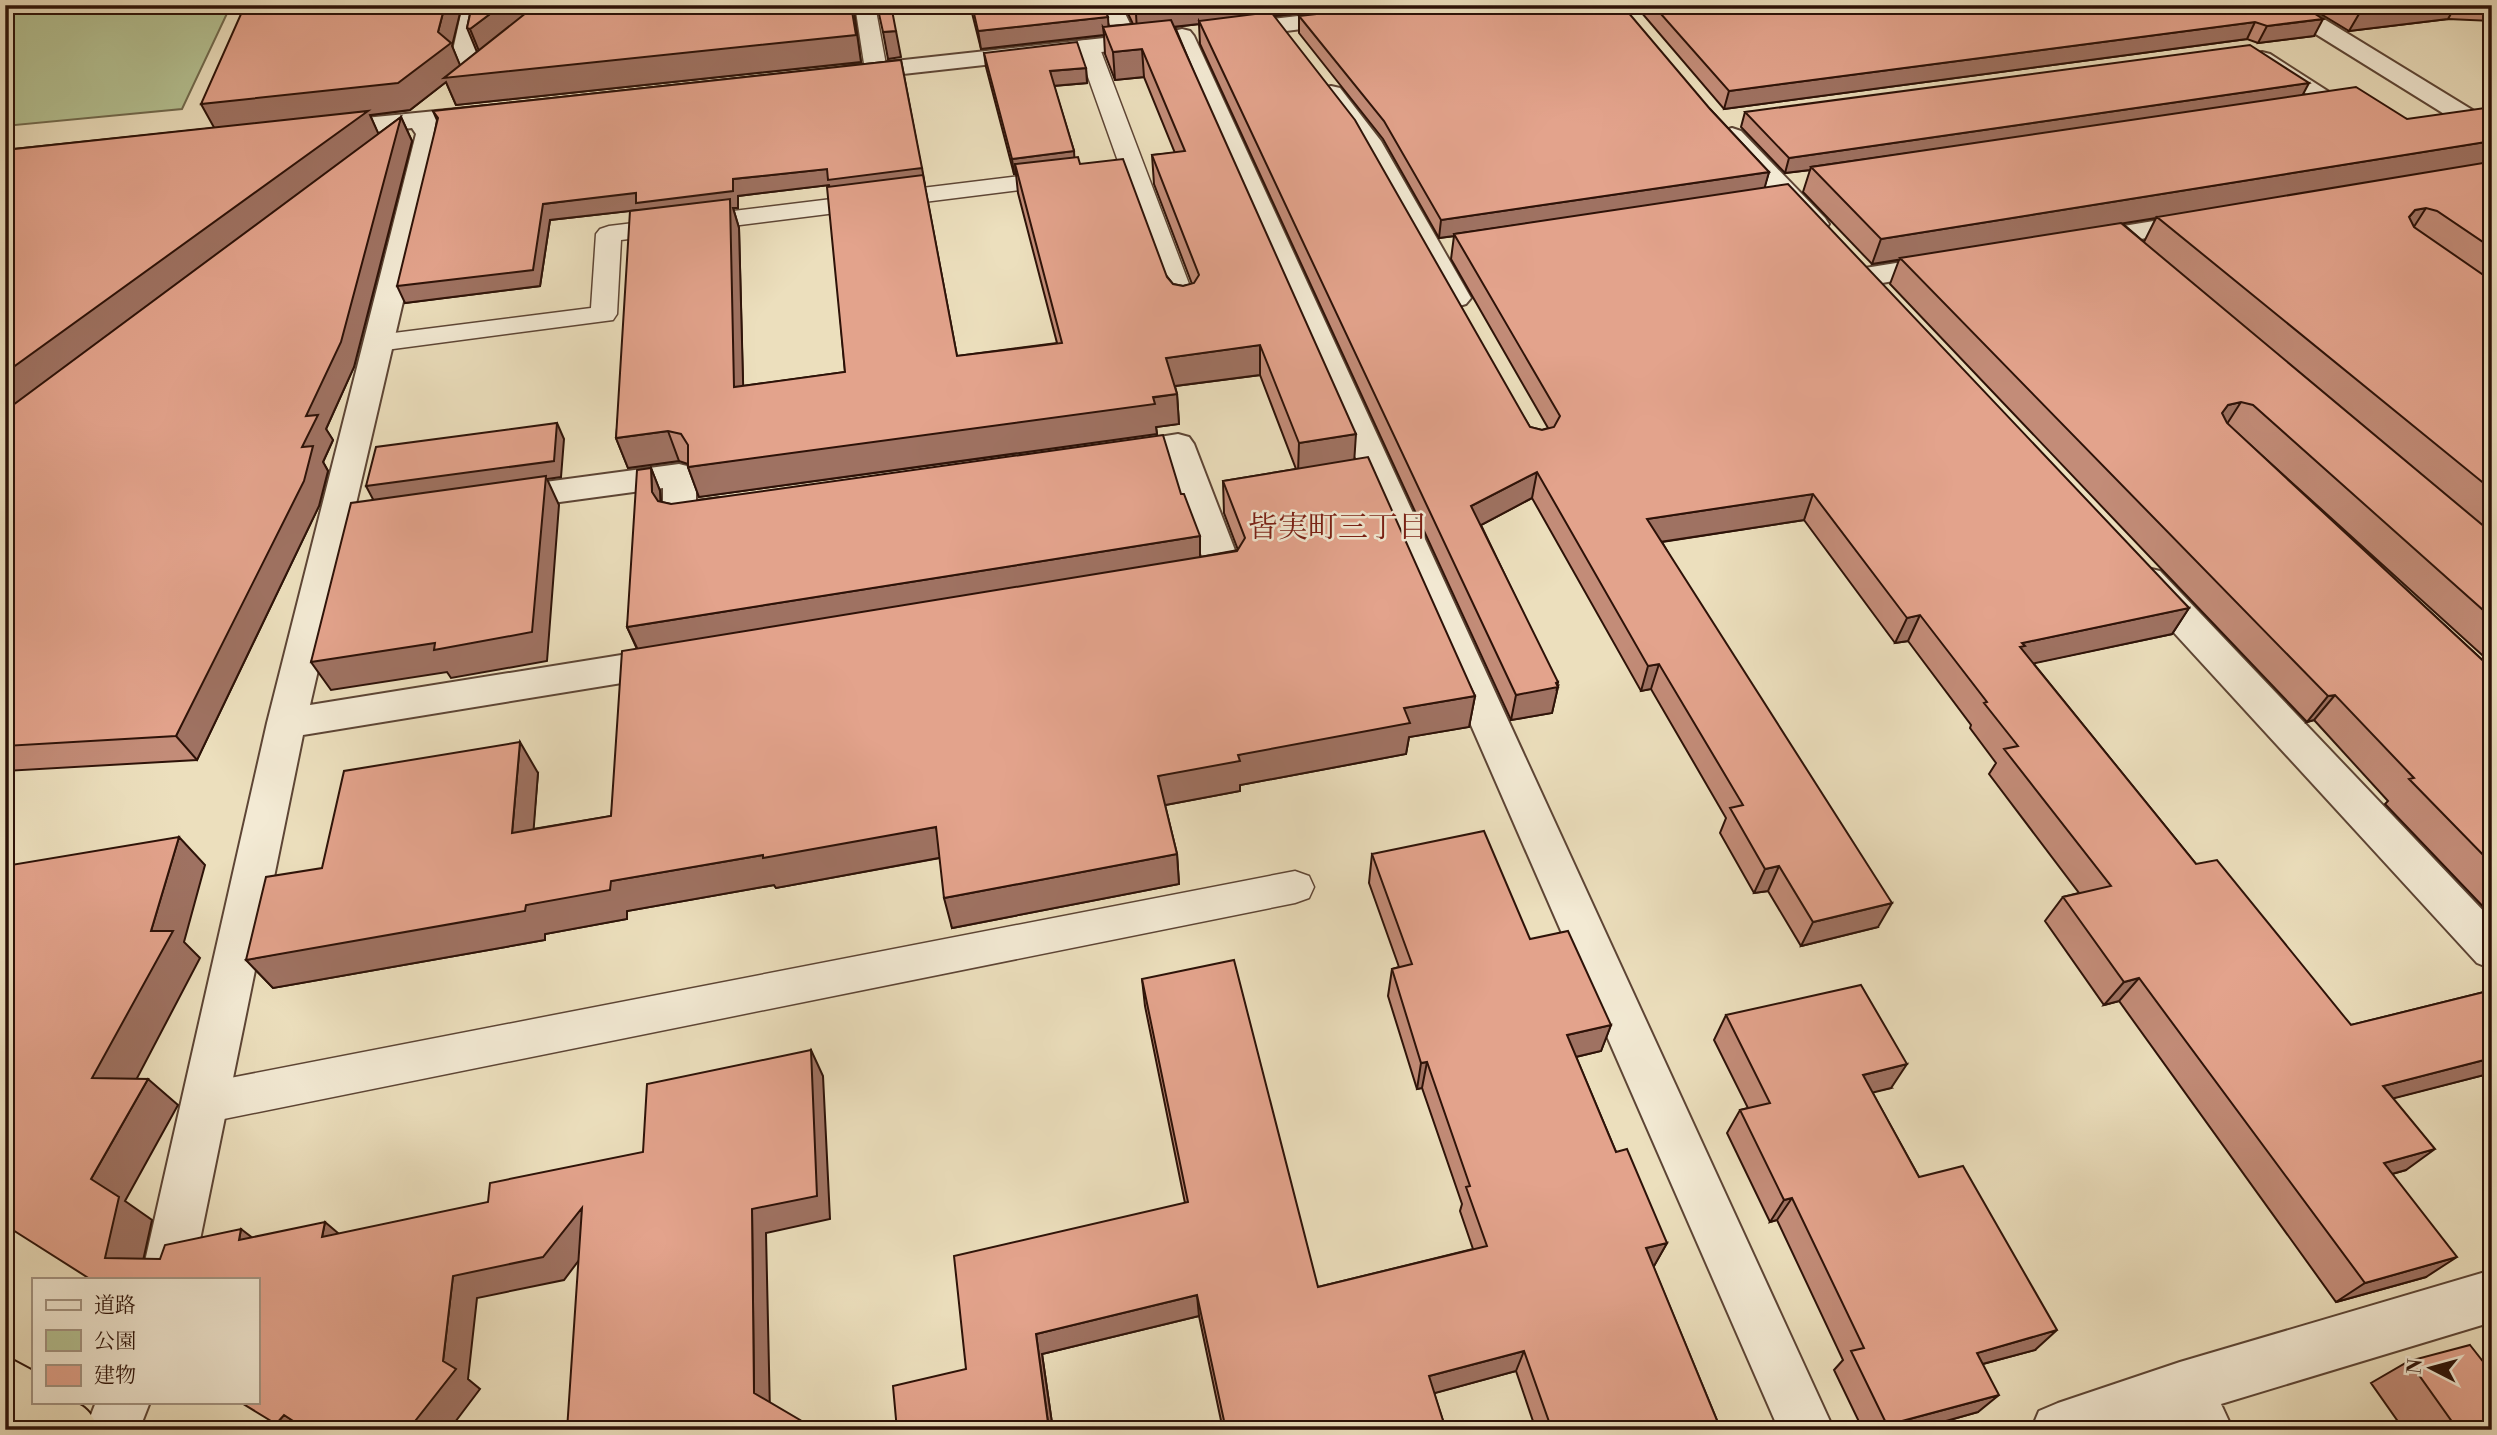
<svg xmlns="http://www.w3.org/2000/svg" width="2497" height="1435" font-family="'Libre Bodoni','Noto Serif JP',serif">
<rect width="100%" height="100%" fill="#ecdfbd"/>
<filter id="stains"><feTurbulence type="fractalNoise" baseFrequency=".00286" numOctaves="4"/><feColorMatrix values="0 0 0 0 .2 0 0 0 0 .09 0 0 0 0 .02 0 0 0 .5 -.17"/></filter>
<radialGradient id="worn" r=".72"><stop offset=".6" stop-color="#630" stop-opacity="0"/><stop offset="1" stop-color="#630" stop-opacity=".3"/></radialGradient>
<path fill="#b5c293" stroke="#716a4e" stroke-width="2" d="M5,5H231L182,109L5,126Z"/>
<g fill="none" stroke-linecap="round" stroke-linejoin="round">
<defs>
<path id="service" d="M855,5H875L887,70L884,75H868L865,70Z
M1088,40L1096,41L1099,46L1197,305L1193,311L1184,313L1175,311L1171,305L1124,177L621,240L617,314L613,320L378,351L368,349L364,343L368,337L378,335L591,308L596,234L600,229L609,226L1119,164L1077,46L1080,41Z
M1295,871L1309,876L1314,887L1309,898L1295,903L204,1123L189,1117L183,1103L189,1089L204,1083Z"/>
<path id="minor" d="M463,5H485L475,56L490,64L494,69L490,74C477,77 459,71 451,59Z
M1099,5H1121L1135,34H1163L1167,39L1163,44L1155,46L849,80L840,78L837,73L840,68L849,66L1113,37Z
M2274,5H2301L2492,122V141L2483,138L2277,10Z
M1350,10L1358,12L1361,17L1358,22L1229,38L1221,36L1217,31L1221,26L1229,24Z
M1182,29L1190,31L1194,36L1834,1430H1779L1170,36L1174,31Z
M2262,52L2270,54L2340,99L2343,104L2340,109C2324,113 2306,118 2290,114L2287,109L2290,104L2308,100L2254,64L2250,59L2254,54Z
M1331,86L1340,88L1381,141L1471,298L1466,304L1456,307L1446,304L1441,298L1356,143L1319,93L1322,88Z
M487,106L496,108L499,113L496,118L436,126L442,134L355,508L400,502L412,505L417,513L412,521L350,531L310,705L671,647L684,651L690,661L684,671L671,675L303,735L192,1279H141L267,723L416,134L412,128L324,138L315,135L311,130L315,125L324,122Z
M1732,128L1741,131L1825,218L1829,224L1825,230L1815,232L1805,230L1723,141L1719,136L1723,131Z
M2202,213L2212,215L2216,221L2212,227L2081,249L2071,247L2067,241L2071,235L2081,233Z
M1946,255L1956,258L1960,264L1956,270L1865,286L1855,283L1851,277L1855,271L1865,268Z
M1178,434L1189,437L1194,444L1243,571L1237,580L1190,589L1177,586L1172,577L1177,568L1204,562L1166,456L1115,463L1103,460L1099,453L1103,446Z
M679,464L691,467L696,475V501L719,498L731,501L736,509L731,517L680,525L668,522L663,514V488L501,510L489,507L484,499L489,491L501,488Z
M2147,568L2160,571L2492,920V969L2477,963L2134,589L2129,580L2134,571Z
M2492,1270V1322L2221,1404L2233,1430H2175L2168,1420L2139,1430H2031L2039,1411L2058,1403L2180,1362Z
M96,1402H150L139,1430H85Z"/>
<path id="trunk" d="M5,1356L33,1371V1402C67,1402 84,1394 99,1430H25L5,1415Z"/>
</defs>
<use href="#service" stroke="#5d4535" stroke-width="3"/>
<use href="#minor" stroke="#5d4535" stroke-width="4"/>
<use href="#trunk" stroke="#2d1208" stroke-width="4"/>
<use href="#service" fill="#f3ead4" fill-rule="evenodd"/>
<use href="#minor" fill="#f3ead4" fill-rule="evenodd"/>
<use href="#trunk" fill="#ecdfbd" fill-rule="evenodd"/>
</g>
<path fill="#c38c78" stroke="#2d1208" stroke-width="2" fill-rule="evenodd" d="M472,5H853L861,62L456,105L446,82L410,110L370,115L378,134L401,117L412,141L354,367L326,429L333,440L323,462L328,471L319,506L197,760L5,771V150L214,128L452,46L460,66L477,52L467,28Z
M970,5H1103L1109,26L1133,24L1124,5H1375L1274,16L1530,427L1542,430L1548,428L1451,259L1454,236L1439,238L1383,139L1299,33V16L1710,109L1769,172L1764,188L2189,608L2172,634L2033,663L2196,864L2351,1025L2492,990V1073L2393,1098L2406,1170L2392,1174L2426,1277L2336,1302L2119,1001L2104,1005L2045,921L2063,897L2079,893L1989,774L1996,763L1970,728L1971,725L1908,641L1895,643L1804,520L1662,542L1878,927L1801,946L1768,891L1754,893L1720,833L1726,818L1651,689L1641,691L1532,498L1481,525L1558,686L1552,713L1511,720L1200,44L1199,24L1175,27L1355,459L1475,696L1469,727L1409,737L1406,754L1240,785V791L1165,805L1177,854L1179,884L952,928L940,858L776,888L774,885L627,911V919L545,934V940L273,988L246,960L322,868L538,773L533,829L611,816L637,649L627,627L651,468L660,491L661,502L671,504L1200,557L1238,550L1224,513L1223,481L1296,469L1260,375L1175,386L1177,394L1179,424L1156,427L1157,434L699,497L688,467V464L679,461L628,468L616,438L638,210L550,220L540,286L405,303L437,120L433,111L901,60L957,356L1057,343L1018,193L1016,174H1014L986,67L984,53L1086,68L1087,83L1054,86L1074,151V157L1173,284L1183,286L1192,284L1154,184L1152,155L1175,153L1144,77L1115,80L1105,54L1104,35L981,49ZM829,185L845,372L743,386L739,228L733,208H738V196Z
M1635,5H2301L2314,36L2258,43L2247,39L1724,109Z
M2306,5H2492V21L2448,19L2349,31Z
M2303,94L2407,119L2492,170V664L2235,431L2492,669V916L2385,804L2388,801L2314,720L2307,722L1890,284L1899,260L1872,264L1803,192L1810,170L1785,173L1741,127L1745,112ZM2156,218L2144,242L2122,223L2147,219Z
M1372,854L1530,939L1611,1025L1601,1051L1576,1057L1616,1152L1667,1243L1654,1266H1653L1721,1430H1536L1516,1371L1434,1393L1446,1430H1223L1199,1316L1042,1354L1053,1430H897L966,1369L1185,1203L1145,1006L1142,979L1318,1287L1473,1249L1460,1211L1462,1204L1422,1088L1417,1089L1388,996L1392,969L1399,967L1369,883Z
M1726,1015L1891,1088L1872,1092L1919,1177L2035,1350L1983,1364L1978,1412L1914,1430H1863L1834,1370L1843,1360L1777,1220L1770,1222L1727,1133L1740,1110L1748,1108L1714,1040Z
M2409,1361L2492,1430H2404L2371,1383Z"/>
<path fill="#9f7262" stroke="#2d1208" stroke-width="2" d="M445,5H462L452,46L462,70L851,5H853L861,62L456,105L446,82L410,110L370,115L379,135L5,413V373L216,131L201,104L438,32Z
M502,5H545L481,56L470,29Z
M1216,5H1375L1201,24L1199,21V24L1137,31L1136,14Z
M2428,5H2456L2448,19L2349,31L2359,14Z
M1108,17L1109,35L1103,27L1104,35L981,49L978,31Z
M2323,19L2314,36L2258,43L2267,26Z
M2255,22L2247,39L1724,109L1729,91Z
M896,31L901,57L888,59L883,32Z
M1142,49L1144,77L1115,80L1113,52Z
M1086,68L1087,83L1052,86L1050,71Z
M2309,83L2301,98L1811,167L1810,170L1785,173L1789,158Z
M401,117L412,141L354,367L326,429L333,440L323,462L328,471L319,506L197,760L176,736L302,447L306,416Z
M2492,141V163L2158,218L2157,217L2156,218L1872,264L1881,239Z
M1074,151L1075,167L1015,164L1016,174H1014L1012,159Z
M922,168L925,185L832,196L829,185L738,196V208H733L739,228L744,417L641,219L638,210L550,220L540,286L405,303L397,286L543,204L733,179L827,169Z
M1769,172L1764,190L1454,234V236L1439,238L1441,220Z
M2426,208L2410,233L2409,217L2415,210Z
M1260,345V375L1167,387L1166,358Z
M1177,394L1179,424L1156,427L1157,434L699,497L688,467Z
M2241,402L2225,427L2222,413L2228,405Z
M557,423L564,439L561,477L547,479L559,505L547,661L451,678L447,672L331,690L311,662L375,503L366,486Z
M668,431L679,461L628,468L616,438Z
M1356,434L1354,464L1298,473L1299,443Z
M651,468L660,491L661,515L652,492Z
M1537,472L1532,498L1468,532L1471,506Z
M1813,494L1804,520L1640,545L1647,519Z
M1200,536V560L638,650L627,627Z
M2189,608L2172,634L2012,668L2022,643Z
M1920,615L1908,641L1895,643L1907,618Z
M1659,664L1651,689L1641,691L1648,666Z
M1558,682L1557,688L1558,687L1552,713L1511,720L1516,695Z
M2335,695L2314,720L2307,722L2328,696Z
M1475,696L1469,727L1409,737L1406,754L1240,785V791L1160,806L1158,776L1238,755L1404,708Z
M520,742L538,773L531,863L512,833Z
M936,827L944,857L776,888L774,885L627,911V919L545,934V940L273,988L246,960L526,905L611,881L763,855Z
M179,837L205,865L184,942L200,958L124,1103L92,1078L151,931Z
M1177,854L1179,884L952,928L944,898Z
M1779,866L1768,891L1754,893L1765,869Z
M1892,903L1878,927L1801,946L1813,922Z
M2139,978L2119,1001L2104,1005L2124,982Z
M1611,1025L1601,1051L1558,1061L1567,1035Z
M811,1050L823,1076L830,1219L766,1233L770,1413L754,1393L752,1209Z
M2492,1058V1073L2356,1108L2383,1086Z
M1427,1062L1422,1088L1417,1089L1421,1063Z
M1907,1064L1891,1088L1847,1099L1863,1075Z
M148,1079L178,1105L125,1201L152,1220L139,1279L105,1258L91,1179Z
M2435,1149L2406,1170L2356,1184L2384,1163Z
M1792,1198L1777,1220L1770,1222L1784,1200Z
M582,1208L601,1231L564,1280L477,1298L468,1379L480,1389L449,1430H408L443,1361L453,1276Z
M325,1222L352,1245L322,1237Z
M241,1229L271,1252L239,1240Z
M1667,1243L1654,1266L1634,1271L1646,1248Z
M2457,1257L2426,1277L2336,1302L2365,1283Z
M1197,1295L1199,1316L1042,1354L1053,1430H1049L1036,1334Z
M2057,1330L2035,1350L1956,1371L1977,1353Z
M1524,1351L1516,1371L1424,1396L1429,1376Z
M1999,1395L1978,1412L1914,1430H1882L1887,1425Z
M284,1415L308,1430H286L276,1424Z"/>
<path fill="#e3a38c" stroke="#2d1208" stroke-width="2" d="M245,5H445L438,32L451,43L398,83L201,104Z
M472,5H502L470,29L467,28Z
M536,5H851L856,35L444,78Z
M877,5H891L896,31L883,32Z
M972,5H1103L1108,17L978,31Z
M1131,5H1216L1136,14Z
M1396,5H1622L1710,109L1769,172L1441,220L1384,121L1299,16Z
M1653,5H2301L2323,19L2267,26L2255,22L1729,91Z
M2344,5H2428L2359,14Z
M1271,12L1355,120L1530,427L1542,430L1554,427L1560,416L1454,234L1788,184L2189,608L2022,643L2025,646L2020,647L2196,864L2217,860L2351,1025L2492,990V1058L2383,1086L2435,1149L2384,1163L2457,1257L2365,1283L2139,978L2124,982L2063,897L2111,886L2004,749L2018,746L1984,703L1987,702L1920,615L1907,618L1813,494L1647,519L1892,903L1813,922L1779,866L1765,869L1730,808L1743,805L1659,664L1648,666L1537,472L1471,506L1558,682L1556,683L1558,687L1516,695L1199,21Z
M1171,20L1356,434L1299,443L1260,345L1166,358L1177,394L1153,397L1155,404L688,467V445L681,434L668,431L616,438L630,211L730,199L734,387L845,372L827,187L923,175L957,356L1062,343L1015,164L1078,157L1080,164L1123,159L1167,277L1173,284L1183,286L1194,283L1199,275L1152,155L1185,151L1142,49L1113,52L1103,27Z
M1077,42L1086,68L1050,71L1074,151L1012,159L984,53Z
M2250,45L2309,83L1789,158L1745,112Z
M901,60L922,168L828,180L827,169L733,179V191L636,203V193L543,204L533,270L397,286L438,118L433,111Z
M2356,87L2407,119L2485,108L2492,112V141L1881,239L1811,167Z
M368,111L5,373V150Z
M401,117L341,342L306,416L318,415L302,447L313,446L304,481L176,736L5,746V411Z
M2483,163L2492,170V248L2437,211L2426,208L2415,210L2409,217L2414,227L2492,281V490L2157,217Z
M2121,223L2492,533V618L2253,405L2241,402L2228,405L2222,413L2227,423L2492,669V864L2409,779L2414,778L2335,695L2328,696L1900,258Z
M557,423L554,461L366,486L376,447Z
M1163,435L1181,494H1184L1200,536L627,627L637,470L651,468L652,492L658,501L671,504Z
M1368,457L1475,696L1404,708L1410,723L1238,755L1240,761L1158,776L1177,854L944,898L936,827L763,858V855L611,881L610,890L526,905L525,911L246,960L266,877L322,868L344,771L520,742L512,833L611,816L622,651L1237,551L1245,538L1223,481Z
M546,476L532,632L434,650L435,643L311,662L351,503Z
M1484,831L1530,939L1568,931L1611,1025L1567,1035L1616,1152L1627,1149L1667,1243L1646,1248L1721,1430H1552L1524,1351L1429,1376L1446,1430H1226L1197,1295L1036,1334L1049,1430H897L893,1386L966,1369L954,1256L1188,1202L1142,979L1234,960L1318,1287L1487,1246L1466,1187L1470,1186L1427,1062L1421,1063L1392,969L1412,964L1372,854Z
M179,837L151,931H173L92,1078L148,1079L91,1179L119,1197L105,1258L160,1259L165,1245L241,1229L239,1240L325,1222L322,1237L488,1202L490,1183L643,1152L647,1084L811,1050L817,1196L752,1209L754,1393L817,1430H567L582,1208L543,1257L453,1276L443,1361L456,1369L408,1430H307L284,1415L276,1424L240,1402H257V1279H90L5,1225V866Z
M1861,985L1907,1064L1863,1075L1919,1177L1963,1166L2057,1330L1977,1353L1999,1395L1887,1425L1851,1351L1864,1348L1792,1198L1784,1200L1740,1110L1770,1103L1726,1015Z
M2470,1345L2492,1373V1430H2458L2409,1361Z"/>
<g text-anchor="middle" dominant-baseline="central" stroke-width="5" stroke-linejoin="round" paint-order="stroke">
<g font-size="30" fill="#7a1f14" stroke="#f3ead4">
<text x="1338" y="528">皆実町三丁目</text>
</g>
</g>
<rect width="2497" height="1435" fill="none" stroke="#ecdfbd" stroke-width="28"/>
<rect x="7" y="7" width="2483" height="1421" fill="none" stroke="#2d1208" stroke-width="3.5"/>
<rect x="14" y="14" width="2469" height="1407" fill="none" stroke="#2d1208" stroke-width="2"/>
<rect x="32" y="1278" width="228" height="126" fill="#f3ead4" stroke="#a49482" stroke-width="2"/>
<rect x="46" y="1300" width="35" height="10" fill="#f3ead4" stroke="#a49482" stroke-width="2"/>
<text x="94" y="1312" font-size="21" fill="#2d1208">道路</text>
<rect x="46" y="1330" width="35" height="21" fill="#b5c293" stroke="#a49482" stroke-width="2"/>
<text x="94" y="1348" font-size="21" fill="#2d1208">公園</text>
<rect x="46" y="1365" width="35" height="21" fill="#e3a38c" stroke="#a49482" stroke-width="2"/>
<text x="94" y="1382" font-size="21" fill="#2d1208">建物</text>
<g transform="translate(2431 1368) rotate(276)" stroke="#f3ead4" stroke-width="5" paint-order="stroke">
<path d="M0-5L12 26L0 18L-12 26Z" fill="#2d1208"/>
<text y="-10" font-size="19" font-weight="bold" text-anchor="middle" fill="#2d1208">N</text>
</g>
<rect width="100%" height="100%" filter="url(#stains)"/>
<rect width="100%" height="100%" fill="url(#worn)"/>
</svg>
